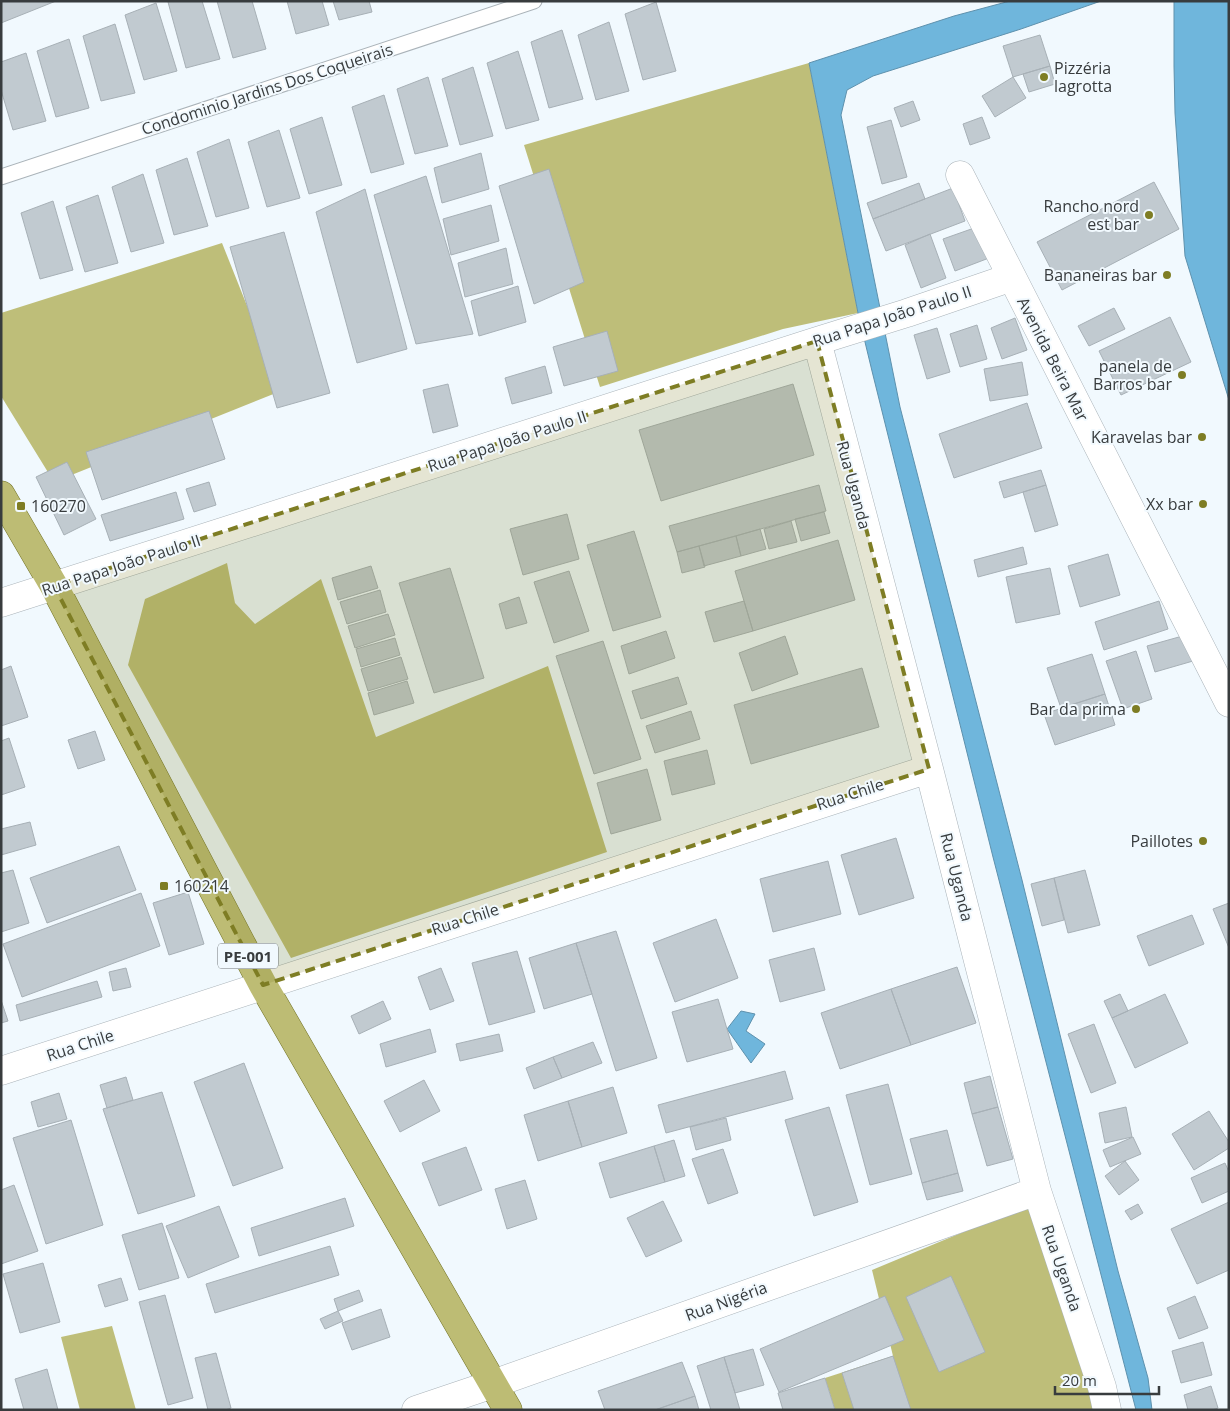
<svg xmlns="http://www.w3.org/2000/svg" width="1230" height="1411" font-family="'Open Sans',sans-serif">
<rect width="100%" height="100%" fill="#f1f9fe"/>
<path fill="#bebe79" d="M809,63L858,313L783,329L600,387L524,145Z
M222,243L281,391L54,482L1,396V313Z
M227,563L235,603L255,624L321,579L376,737L548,666L607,852L291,958L128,665L145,599Z
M1028,1205L1097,1410H835L825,1378L893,1356L872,1270Z
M112,1326L136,1410H80L61,1337Z"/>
<path fill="#6fb6dc" stroke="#5e91ad" d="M1010,1H1101L1021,29L873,76L847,90L841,115L900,407L1022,880L1118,1271L1148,1378L1152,1410H1136L993,857L872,371L858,313L809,63L954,16Z
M1174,1H1229V400L1185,256L1175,113L1174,66Z
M741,1011L755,1014L746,1031L765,1044L751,1063L727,1029Z"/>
<path fill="#c1cad0" stroke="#a7b0b6" d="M1,1H56L1,23Z
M170,1H202L220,59L186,68L168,2Z
M217,1H252L266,49L233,58Z
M287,1H322L329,25L296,34Z
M333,1H369L372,12L339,20Z
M656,2L676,71L643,80L625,14Z
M156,3L177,71L144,80L125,15Z
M609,22L629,91L596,100L578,35Z
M115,24L135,93L101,101L83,36Z
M562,30L583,99L549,108L531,42Z
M1040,35L1050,66L1013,77L1003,46Z
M69,39L89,108L56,117L37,51Z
M518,51L539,120L506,129L487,63Z
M26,53L46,121L13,130L1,90V62Z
M1050,66L1055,84L1029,92L1023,74Z
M473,67L493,136L460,145L442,79Z
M428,77L448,146L415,154L397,89Z
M1013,77L1026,98L995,117L982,96Z
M384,95L404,164L371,173L352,107Z
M913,101L920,120L901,127L894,108Z
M322,117L342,185L309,194L290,129Z
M982,117L990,138L970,145L963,124Z
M891,120L907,177L882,184L867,127Z
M279,130L300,198L267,207L248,142Z
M229,139L249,208L216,217L197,152Z
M481,153L489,189L442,203L434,168Z
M187,158L208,226L174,235L156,170Z
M549,169L584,282L534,304L499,186Z
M143,174L164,243L131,252L112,187Z
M426,176L473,334L416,344L374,195Z
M1154,182L1179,229L1062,290L1037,242Z
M919,183L925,199L873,219L867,203Z
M953,188L965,221L886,251L873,219Z
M365,189L407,349L357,363L316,212Z
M98,195L118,263L85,272L66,207Z
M53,201L73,270L40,279L21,213Z
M491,205L499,241L451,255L443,219Z
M977,227L989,258L955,271L943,239Z
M284,232L330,393L277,408L230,247Z
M930,234L946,278L921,288L905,245Z
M506,248L513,284L465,297L458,263Z
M518,286L526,322L479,336L471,301Z
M1114,308L1125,329L1089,346L1078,326Z
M1170,317L1191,362L1121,395L1099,351Z
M1015,318L1027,350L1002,359L991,328Z
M977,325L987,359L960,367L950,334Z
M937,328L950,372L927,379L914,335Z
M607,331L618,371L564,386L553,347Z
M1022,362L1028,395L990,401L984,369Z
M545,366L552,393L512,404L505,378Z
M448,384L458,426L433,433L423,390Z
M793,384L814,455L661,501L639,430Z
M1027,403L1042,448L954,478L939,434Z
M209,411L225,459L102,500L86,452Z
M67,462L96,519L64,535L36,477Z
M1041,470L1046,485L1004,498L999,482Z
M209,482L216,505L194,512L186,489Z
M819,485L826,511L677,552L669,526Z
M1046,485L1058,525L1035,532L1023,492Z
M176,492L184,519L110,541L101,515Z
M824,512L830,533L801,541L795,519Z
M567,514L579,559L523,575L510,529Z
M791,521L797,542L769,549L764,529Z
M760,529L766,549L741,556L736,536Z
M634,531L661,617L613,631L587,545Z
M736,536L741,556L704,566L699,546Z
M838,540L855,600L753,631L735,571Z
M699,546L705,567L682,573L677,552Z
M1023,547L1027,564L978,577L974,560Z
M1108,554L1120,595L1080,607L1068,566Z
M371,566L378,588L338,600L332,578Z
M450,568L484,678L434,693L399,583Z
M1050,568L1060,614L1016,623L1006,577Z
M569,571L589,631L554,643L534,582Z
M380,590L386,612L347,624L340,602Z
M519,597L527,623L506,629L499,604Z
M744,601L753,631L714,642L705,612Z
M1159,601L1168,629L1104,650L1095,622Z
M388,614L395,635L355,648L348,626Z
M666,631L675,658L629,674L621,646Z
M1186,635L1193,661L1155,672L1147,646Z
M785,636L798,674L752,691L739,653Z
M395,638L400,655L361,667L356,649Z
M603,641L641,759L594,774L556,656Z
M1136,651L1152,699L1123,709L1106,661Z
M1092,654L1105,694L1061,708L1047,668Z
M401,657L408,679L368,691L361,669Z
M11,666L28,717L1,726V670Z
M862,668L879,727L751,764L734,705Z
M678,677L687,704L641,719L632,691Z
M407,681L414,703L374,715L368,693Z
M1105,694L1115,725L1055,745L1044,714Z
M691,711L700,739L655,753L646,726Z
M95,731L105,760L78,769L68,740Z
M9,738L25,787L1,795V741Z
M707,750L715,784L672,795L664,761Z
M647,769L661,820L611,834L597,783Z
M30,822L36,845L1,855V829Z
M896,838L914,898L859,915L841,855Z
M119,846L136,890L47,923L30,878Z
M828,861L841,914L773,932L760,879Z
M13,870L29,923L1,932V873Z
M1085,870L1100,925L1068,933L1054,878Z
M1054,878L1064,920L1042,926L1031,884Z
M188,892L204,944L169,955L153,903Z
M141,893L160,946L22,997L3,944Z
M1229,903V948L1213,909Z
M1192,915L1204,944L1149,966L1137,936Z
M716,919L738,978L675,1002L653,943Z
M616,931L657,1058L616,1071L576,943Z
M576,943L592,994L544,1009L529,958Z
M814,948L825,990L780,1002L769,960Z
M517,951L535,1012L489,1025L472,963Z
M957,967L976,1023L911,1045L891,989Z
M126,968L131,987L113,991L109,972Z
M441,968L454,1001L430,1010L418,977Z
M97,981L102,997L20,1021L16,1005Z
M891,989L911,1045L840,1069L821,1013Z
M1120,994L1128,1011L1112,1018L1104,1001Z
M1165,994L1188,1043L1135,1068L1112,1018Z
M718,999L733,1049L687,1062L672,1012Z
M1,1000L8,1021L1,1023Z
M383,1001L391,1019L359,1034L351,1016Z
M1094,1024L1116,1083L1091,1093L1068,1034Z
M430,1029L436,1052L386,1067L380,1044Z
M499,1034L503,1051L460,1061L456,1044Z
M593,1042L602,1063L562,1078L553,1057Z
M553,1057L562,1078L534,1089L526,1068Z
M244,1063L283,1168L233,1186L194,1082Z
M785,1071L793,1099L666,1133L658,1105Z
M990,1076L998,1107L972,1114L964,1083Z
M126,1077L133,1100L107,1108L100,1085Z
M424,1080L440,1111L400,1132L384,1101Z
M888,1084L912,1174L870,1185L846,1095Z
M613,1087L627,1133L582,1147L568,1101Z
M162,1092L195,1196L138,1214L103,1109Z
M59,1093L67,1119L38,1127L31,1102Z
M568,1101L582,1147L538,1161L524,1115Z
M829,1107L858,1202L814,1216L785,1120Z
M998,1107L1013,1159L987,1166L972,1114Z
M1126,1107L1132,1137L1105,1143L1099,1113Z
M1209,1111L1229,1142V1148L1194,1170L1172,1134Z
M726,1118L731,1140L696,1150L690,1127Z
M71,1120L103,1225L46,1244L13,1138Z
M947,1130L958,1173L922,1183L910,1139Z
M1133,1137L1141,1154L1110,1167L1103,1150Z
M674,1140L685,1176L665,1182L654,1146Z
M654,1146L665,1182L610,1198L599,1163Z
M466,1147L482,1190L439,1206L422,1163Z
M723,1149L738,1193L708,1204L692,1159Z
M1125,1161L1139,1180L1119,1195L1105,1176Z
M1225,1163L1229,1172V1191L1202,1203L1191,1178Z
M958,1173L963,1191L927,1200L922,1183Z
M525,1180L537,1219L507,1229L495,1189Z
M14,1185L38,1251L1,1264V1190Z
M345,1198L354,1226L259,1256L251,1228Z
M663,1201L682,1241L646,1257L627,1218Z
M1229,1202V1270L1197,1284L1171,1229Z
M1138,1204L1143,1213L1131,1220L1125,1211Z
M219,1206L239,1257L188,1278L166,1226Z
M162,1223L179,1278L139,1290L122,1235Z
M330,1246L339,1275L215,1313L206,1284Z
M43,1263L60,1322L20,1333L3,1274Z
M951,1276L985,1352L939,1372L906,1297Z
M121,1278L128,1300L105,1307L98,1285Z
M359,1290L363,1301L338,1311L334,1299Z
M165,1295L193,1398L168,1405L139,1302Z
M885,1296L904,1340L779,1392L760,1349Z
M1195,1296L1208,1328L1179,1339L1167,1308Z
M381,1309L390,1337L352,1350L342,1323Z
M338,1311L343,1321L325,1329L320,1319Z
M1203,1342L1212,1375L1181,1383L1172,1351Z
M753,1349L764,1385L735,1393L724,1357Z
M216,1353L231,1408L225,1410H208L195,1358Z
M893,1356L911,1410H854L842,1373Z
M724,1357L735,1393L740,1410H711L697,1366Z
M682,1362L695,1396L655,1410H605L598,1391Z
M47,1369L58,1410H24L15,1379Z
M825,1378L835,1410H783L778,1393Z
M1211,1386L1218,1408L1212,1410H1188L1184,1395Z
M695,1396L699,1410H655Z"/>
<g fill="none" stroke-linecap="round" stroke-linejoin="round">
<defs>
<path id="service" d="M1,177L534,1"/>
<path id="minor" d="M960,175L1229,703
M817,341L929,769L1037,1191L1102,1387L1107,1410
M1,603L817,341L907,313L1012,277
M1,1071L929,769
M416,1410L493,1384L1037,1191"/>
<path id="primary" d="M1,495L54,586L263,985L508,1410"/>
</defs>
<use href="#service" stroke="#aab3b9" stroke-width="17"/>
<use href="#minor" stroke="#aab3b9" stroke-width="29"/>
<use href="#primary" stroke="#727225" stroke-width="29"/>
<use href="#service" stroke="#fff" stroke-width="15"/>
<use href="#minor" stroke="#fff" stroke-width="28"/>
<use href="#primary" stroke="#bdbc74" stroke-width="28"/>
</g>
<path fill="#7e7d24" fill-opacity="0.2" stroke="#7e7d24" stroke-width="4" stroke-dasharray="10 6" stroke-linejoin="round" d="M817,341L929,769L263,985L54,586Z"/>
<g fill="#7e7d24" stroke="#f1f9fe" stroke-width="2">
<circle cx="1044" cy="77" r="5"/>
<circle cx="1149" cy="215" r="5"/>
<circle cx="1167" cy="275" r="5"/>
<circle cx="1182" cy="375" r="5"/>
<circle cx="1202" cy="437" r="5"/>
<circle cx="1203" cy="504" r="5"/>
<rect x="16" y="501" width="10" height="10" rx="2.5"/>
<circle cx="1136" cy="709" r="5"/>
<circle cx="1203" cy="841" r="5"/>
<rect x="159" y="881" width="10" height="10" rx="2.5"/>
</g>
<g text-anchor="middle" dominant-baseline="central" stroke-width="4" stroke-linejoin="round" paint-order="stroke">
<rect fill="#f1f9fe" stroke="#707578" stroke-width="1" x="218" y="943.5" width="60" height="25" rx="4"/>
<g font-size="15" font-weight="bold" fill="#383c3e">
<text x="248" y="956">PE-001</text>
</g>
<g font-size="16" fill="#383c3e" stroke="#f1f9fe" text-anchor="end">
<text x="1054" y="68" text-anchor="start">Pizzéria<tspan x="1054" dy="18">lagrotta</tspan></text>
<text x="1139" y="206">Rancho nord<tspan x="1139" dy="18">est bar</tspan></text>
<text x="1157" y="275">Bananeiras bar</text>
<text x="1172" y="366">panela de<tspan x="1172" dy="18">Barros bar</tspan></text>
<text x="1192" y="437">Karavelas bar</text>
<text x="1193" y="504">Xx bar</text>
<text x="31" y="506" text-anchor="start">160270</text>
<text x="1126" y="709">Bar da prima</text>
<text x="1193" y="841">Paillotes</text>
<text x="174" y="886" text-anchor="start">160214</text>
</g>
<g font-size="16" fill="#383c3e" stroke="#f1f9fe">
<text transform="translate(267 89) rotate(-18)">Condominio Jardins Dos Coqueirais</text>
<text transform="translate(892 316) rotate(-18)">Rua Papa João Paulo II</text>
<text transform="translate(1053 359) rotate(63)">Avenida Beira Mar</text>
<text transform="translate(507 441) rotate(-18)">Rua Papa João Paulo II</text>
<text transform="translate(854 485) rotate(75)">Rua Uganda</text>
<text transform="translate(121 565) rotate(-18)">Rua Papa João Paulo II</text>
<text transform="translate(850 794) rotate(-18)">Rua Chile</text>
<text transform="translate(957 877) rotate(76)">Rua Uganda</text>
<text transform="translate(465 919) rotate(-18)">Rua Chile</text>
<text transform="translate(80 1045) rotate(-18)">Rua Chile</text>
<text transform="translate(1062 1268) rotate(71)">Rua Uganda</text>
<text transform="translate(726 1301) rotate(-20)">Rua Nigéria</text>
</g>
</g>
<rect width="1230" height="1411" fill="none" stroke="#383c3e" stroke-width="5"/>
<path d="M1055 1386v8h104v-8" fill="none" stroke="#383c3e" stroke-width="2.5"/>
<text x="1062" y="1386" font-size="15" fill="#383c3e" stroke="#f1f9fe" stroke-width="4" paint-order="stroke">20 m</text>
</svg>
